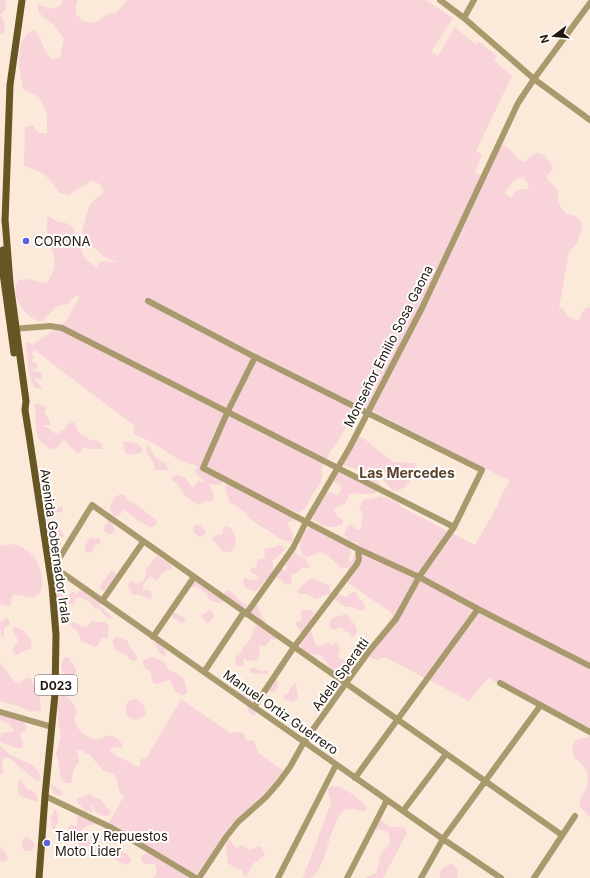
<svg xmlns="http://www.w3.org/2000/svg" width="590" height="878" font-family="Inter,sans-serif">
<rect width="100%" height="100%" fill="#fbe9da"/>
<path fill="#f8d3da" fill-rule="evenodd" d="M0,0H5C7,6 6,12 0,14Z
M63,0H78L76,5V14L83,21L91,23L100,20L107,14L116,13L127,0H426L453,18L431,52L438,56L455,27L476,45L478,41L497,56L494,61L512,76L476,151L482,155L475,172L485,179L499,148L503,145C511,148 514,157 523,162C528,160 530,156 534,154C542,150 552,162 553,169L547,176L548,180L558,190C558,202 558,206 567,214L576,216L582,223V228L576,245L569,252L559,308H562L569,317L579,321L581,314L587,307L590,308V728L488,678L469,701L385,657L377,660L368,657L366,648L382,633L393,614L344,580L349,567L342,569C334,562 329,553 318,552C312,556 309,559 302,555C298,544 300,533 311,527L349,547L351,556L348,558L351,563L359,543L350,541L344,535L347,527L350,524L357,530L361,528L363,514L359,507L364,500L379,497V495L399,503L401,507L475,545L498,505L499,499L510,481L355,402L349,413L350,422L342,434L335,446L331,450L321,470L322,475L320,483L310,498L307,506L299,513L285,507L292,513L295,521H290L287,524C291,530 294,533 293,540L289,542L280,539L269,531L254,522L241,509L229,502L225,486L229,482L222,480V482L219,485L208,484C212,488 214,493 214,499L211,502L206,501L198,505L186,497L179,486L172,480V476C185,472 186,481 193,488L198,481L205,482L195,472L196,468L199,467L192,463L191,465C175,460 163,447 147,440C142,437 137,437 133,432L135,426L32,348L34,352L32,353V355L34,356L32,361L36,363L38,367L37,369L33,368L32,370L39,372L42,375L41,379H36L35,381L40,385L42,389L34,387L29,374L26,344L29,342L33,345L66,321L80,296H78L74,297L68,304L56,307L43,320L39,322C24,315 10,297 18,280L27,279L44,283L48,282C62,256 49,253 47,229C47,224 47,220 48,216L56,221L69,224L73,227L84,257L96,268L101,261L117,262L105,257L84,240L82,231L90,204L104,192L100,184L91,181L68,195L59,193C47,175 45,173 24,166L25,127L33,125L38,133H47V114L39,97L23,89C20,73 15,49 26,35C28,33 31,31 34,30C43,39 42,50 52,59L60,57L64,39L53,24L39,13L37,4L54,9L61,5ZM523,177L529,184L528,189C520,189 515,190 511,198L505,193C509,186 514,178 523,177Z
M0,16L2,17C5,22 6,28 3,33L0,34Z
M37,403L45,407L46,409L44,413L49,419L50,425H44L45,427L49,428L56,434L64,430L66,426L72,422L74,423L80,434L87,437L89,440L98,441L102,444V449H91L82,447L80,453H77L63,439C59,447 55,454 45,445C43,443 40,441 38,438C36,434 35,415 36,411L35,409L34,405Z
M359,437L364,439L393,462L415,463C417,474 405,493 393,491L384,481L369,472L342,465L348,443L350,440Z
M123,442C130,441 138,442 143,448L142,452C131,455 123,459 123,442Z
M148,445L154,456L157,459L165,463L169,470H155C154,467 154,462 152,460C149,456 147,454 146,449Z
M338,469L357,479L365,474C373,476 378,480 382,487C375,500 359,490 349,495C344,509 343,502 334,509L338,517L343,519V524C331,530 323,526 312,519L313,515ZM335,482L339,484L341,488L339,494L337,495L328,491L332,483Z
M121,494L125,495L130,502L139,506L157,521L156,525C153,527 153,527 150,527C146,526 127,512 124,509L119,516L115,517C106,510 111,497 121,494Z
M49,506L53,508L61,507L63,508L62,512L54,513L51,519L49,520L47,519L46,515Z
M107,517L110,519L115,530L112,534H108L104,531V526L107,523Z
M58,521L60,530L64,535C62,540 57,540 53,538L50,530L55,522Z
M199,524L206,532L205,535L200,537L194,533L193,528L195,525Z
M227,526C236,531 238,541 233,550L229,552H224L214,542L212,538L215,535H220L223,532V528Z
M91,537L95,539L99,538L101,543L100,544L95,545L92,552L88,553L84,550L88,540Z
M12,544C20,546 28,549 33,556C41,564 49,592 34,597C27,599 20,594 13,595L11,598L12,603L9,606L0,604V546Z
M279,545L283,546L285,550L272,561L274,570L282,569L285,571L287,570L286,566L280,562L284,557L286,552L292,550L299,556L305,558L310,567L309,568L302,567L298,572L291,575L292,582L289,585L285,584L280,579L274,577L273,572L257,590L253,591L245,587L243,581L245,578L254,581L258,578L257,575L252,573L249,570L257,566V561L259,559H265L264,550C268,546 273,550 279,545Z
M157,556L171,564L172,568L162,573L157,581L150,576L143,585V590H150L152,594L151,599C146,599 145,596 140,595C137,594 135,596 132,594L128,586L129,582L131,581L137,584L143,581L146,576L145,571L154,559Z
M112,570L117,576L104,591L99,587Z
M192,578L224,601L220,603L212,601L208,598L207,594L197,586L191,588L189,587L188,580Z
M311,578C318,579 322,584 329,585L330,592L336,591C342,597 346,599 352,592L357,593L359,599L364,603L365,609L361,611L353,607H346L327,594L315,599L307,594H299L297,590Z
M81,589L99,600L98,604L113,618L111,619L105,616L100,609L94,608C90,602 84,596 76,598L75,603C72,604 68,603 64,605L56,598V594L60,591C66,596 66,596 73,592L77,594Z
M227,590C232,593 235,595 239,600C242,602 245,603 247,606L257,604L262,617L266,622H264L224,596L225,591Z
M210,610L212,612L214,616L208,623H206L201,615Z
M303,610H310L314,613L311,618V623L307,625L306,630H311L315,643L318,646H322L325,643H330L331,646L334,643H338L340,652L337,656L340,659H344L348,662L347,667L340,666L344,673L343,677C331,677 328,662 321,655L308,654L301,648L300,630L296,624V622L301,620L302,618L300,614Z
M174,612L186,619L183,623L179,622L177,619L173,618L172,616Z
M347,614L353,623L355,624L357,633L353,637H351L350,633L345,631L342,627L334,630L330,628C326,617 340,616 347,614Z
M6,618H8L10,622L8,626L4,628V636L1,639L0,622Z
M92,620L96,622H105L109,626L108,638L106,639L102,637L99,644L95,647L81,641L78,632L71,626L70,624L74,622L82,626L87,627Z
M256,626H259L277,638L275,640L271,639L265,646L260,645L259,647L260,656L257,660L248,661L243,657L244,665L241,667L237,666L235,662L236,657L241,653L244,645C253,642 250,632 256,626Z
M14,627C23,628 34,639 31,649L23,651L18,655L14,653C11,647 14,647 18,642C18,637 13,634 12,628Z
M116,637H120L128,641C129,650 136,652 138,659L133,661L129,659L127,655C119,652 112,649 113,640Z
M155,639L167,648L165,650L166,656C158,654 157,648 154,641Z
M65,657L69,658C72,664 80,671 74,677H70L62,672L61,663Z
M151,657C159,658 166,662 168,669C182,676 184,674 187,692L185,695C175,695 174,688 170,680L157,684L153,683L150,670L146,669L143,665V660Z
M0,663L15,682L19,683L26,678H31C34,689 44,699 40,711L31,712L19,706L0,701Z
M254,667L259,671H268V674L250,673V669Z
M275,679L277,680C279,686 278,688 274,692H270L266,694L265,693Z
M294,683H296L297,692L298,696L296,700L292,702L284,699L283,697L285,694L289,693V690Z
M241,688H243L253,698L252,704L256,714L255,716L249,713C247,704 242,698 239,689Z
M64,695C70,699 76,706 77,713L74,716C74,728 87,741 100,739C103,738 106,736 109,735L117,738L123,745L121,748L113,747L110,751C118,758 128,760 136,767L140,765V760L147,757L181,699L230,733L240,732L244,734L245,739L249,741L254,740L258,753L284,771C269,791 250,806 233,823L229,827V832L224,835L221,838L200,871L198,873L195,874L108,824L124,796C114,788 121,783 115,776C112,772 108,773 104,771C102,770 91,756 89,754L85,753L81,750H77L79,759V763C72,768 73,775 71,783H66L62,781C59,772 60,762 56,754L61,737L58,719V701L60,697Z
M133,699C142,699 144,706 146,714L143,717L134,720L126,715V704L129,701Z
M0,714C6,716 21,720 25,723L26,730L20,733L23,744L22,748L20,749L0,742L1,733L12,732L14,730L10,725L0,720Z
M590,736V817L579,806L581,797L586,789L588,780L587,771L581,763L574,757L572,748L576,740Z
M0,746C4,749 8,754 13,756C24,761 39,765 41,779L37,781L8,757L4,758L2,763L4,772L0,775Z
M21,779L27,789C34,790 38,794 38,802H36L19,795L17,784L19,780Z
M51,784L62,792V796L54,794L53,790L50,786Z
M332,786C346,786 357,798 367,807L366,811C359,813 351,806 345,810C332,819 327,855 319,869C317,873 313,875 311,878H303L331,803L328,789Z
M88,794H90L95,798L100,799C104,803 108,808 111,813L110,815L106,816C96,815 96,812 92,804L91,806L93,810L92,812L85,811L78,803L77,798L84,797Z
M381,807L384,811L381,819C387,829 394,826 404,828L407,833L383,878H365L376,873C379,867 378,859 381,854C389,843 393,848 388,832L380,829L376,830L372,827L376,814Z
M54,809C61,815 58,821 55,829H53L51,825L52,822L50,818L53,813Z
M81,815L95,821L94,824L92,825H88L79,832L73,833L69,831L68,827L71,824L75,826L77,825V817Z
M26,837L30,839L35,844L34,848L30,851H25L22,847V840Z
M82,837L88,838L91,844L90,846L84,847L79,846L76,841Z
M228,837L236,848L242,845L247,849L251,850L259,846L261,847L265,855L254,863L246,877L243,874L242,870L236,869L228,863L226,848Z
M0,847C4,850 7,854 8,859L5,862L0,861Z
M114,850C121,850 127,853 132,859L128,865C121,863 114,861 111,853Z
M148,851L190,878H153L157,873L155,864H146L142,862L141,857Z
M452,864L454,865C457,869 459,873 457,878H440C439,870 444,866 452,864Z"/>
<g fill="none" stroke-linecap="round" stroke-linejoin="round">
<path stroke="#a89a6d" stroke-width="6" d="M440,0L464,18L534,79L590,120
M464,18L474,0
M148,301L255,357L482,470L454,527L419,577L396,619L370,650L346,683L304,742L290,767L279,782L266,797L238,822L226,837L199,878
M13,329L50,326L62,328L454,527
M255,357L227,413L203,468L358,549L419,577L478,609L590,666
M51,565L443,839L501,878
M54,567L92,505L562,835
M102,601L143,542
M246,614L293,548L306,522L350,447L422,308L518,103L534,79L590,3
M153,637L194,577
M204,672L244,612
M500,683L590,732
M254,707L294,647L357,564L359,559L358,549
M0,712L52,727
M355,778L478,609
M45,796L112,828L196,878
M403,811L446,754
M278,878L336,765
M347,878L387,800
M421,878L443,839L540,706
M534,878L575,816"/>
<path stroke="#665623" stroke-width="7" d="M5,219L10,283L26,401L25,410L29,435L52,586L56,635L55,694L45,796L39,878
M5,222L10,85L22,0
M3,250V273L14,353"/>
</g>
<g fill="#5b63da" stroke="#fff" stroke-width="1.5">
<circle cx="26" cy="241" r="4"/>
<circle cx="47" cy="843" r="4"/>
</g>
<g text-anchor="middle" dominant-baseline="central" stroke-width="4" stroke-linejoin="round" paint-order="stroke">
<rect fill="#fff" stroke="#635c56" stroke-width="1" x="35" y="675" width="42" height="20" rx="3"/>
<g font-size="12" font-weight="bold" fill="#20160d">
<text x="56" y="685">D023</text>
</g>
<g font-size="13" fill="#20160d" stroke="#fff" text-anchor="start">
<text x="34" y="241">CORONA</text>
<text x="55" y="836">Taller y Repuestos<tspan x="55" dy="15">Moto Lider</tspan></text>
</g>
<g font-size="13" fill="#20160d" stroke="#fff">
<text transform="translate(388 346) rotate(-63)">Monseñor Emilio Sosa Gaona</text>
<text transform="translate(56 546) rotate(82)">Avenida Gobernador Irala</text>
<text transform="translate(340 674) rotate(-54)">Adela Speratti</text>
<text transform="translate(281 712) rotate(35)">Manuel Ortiz Guerrero</text>
</g>
<g font-size="14" font-weight="bold" fill="#5b432d" stroke="#fff">
<text x="407" y="472">Las Mercedes</text>
</g>
</g>
<g transform="translate(554 36) rotate(254)" stroke="#ffffff" stroke-width="3" paint-order="stroke">
<path d="M0-3L7 15L0 10L-7 15Z" fill="#20160d"/>
<text y="-6" font-size="11" font-weight="bold" text-anchor="middle" fill="#20160d">N</text>
</g>
</svg>
